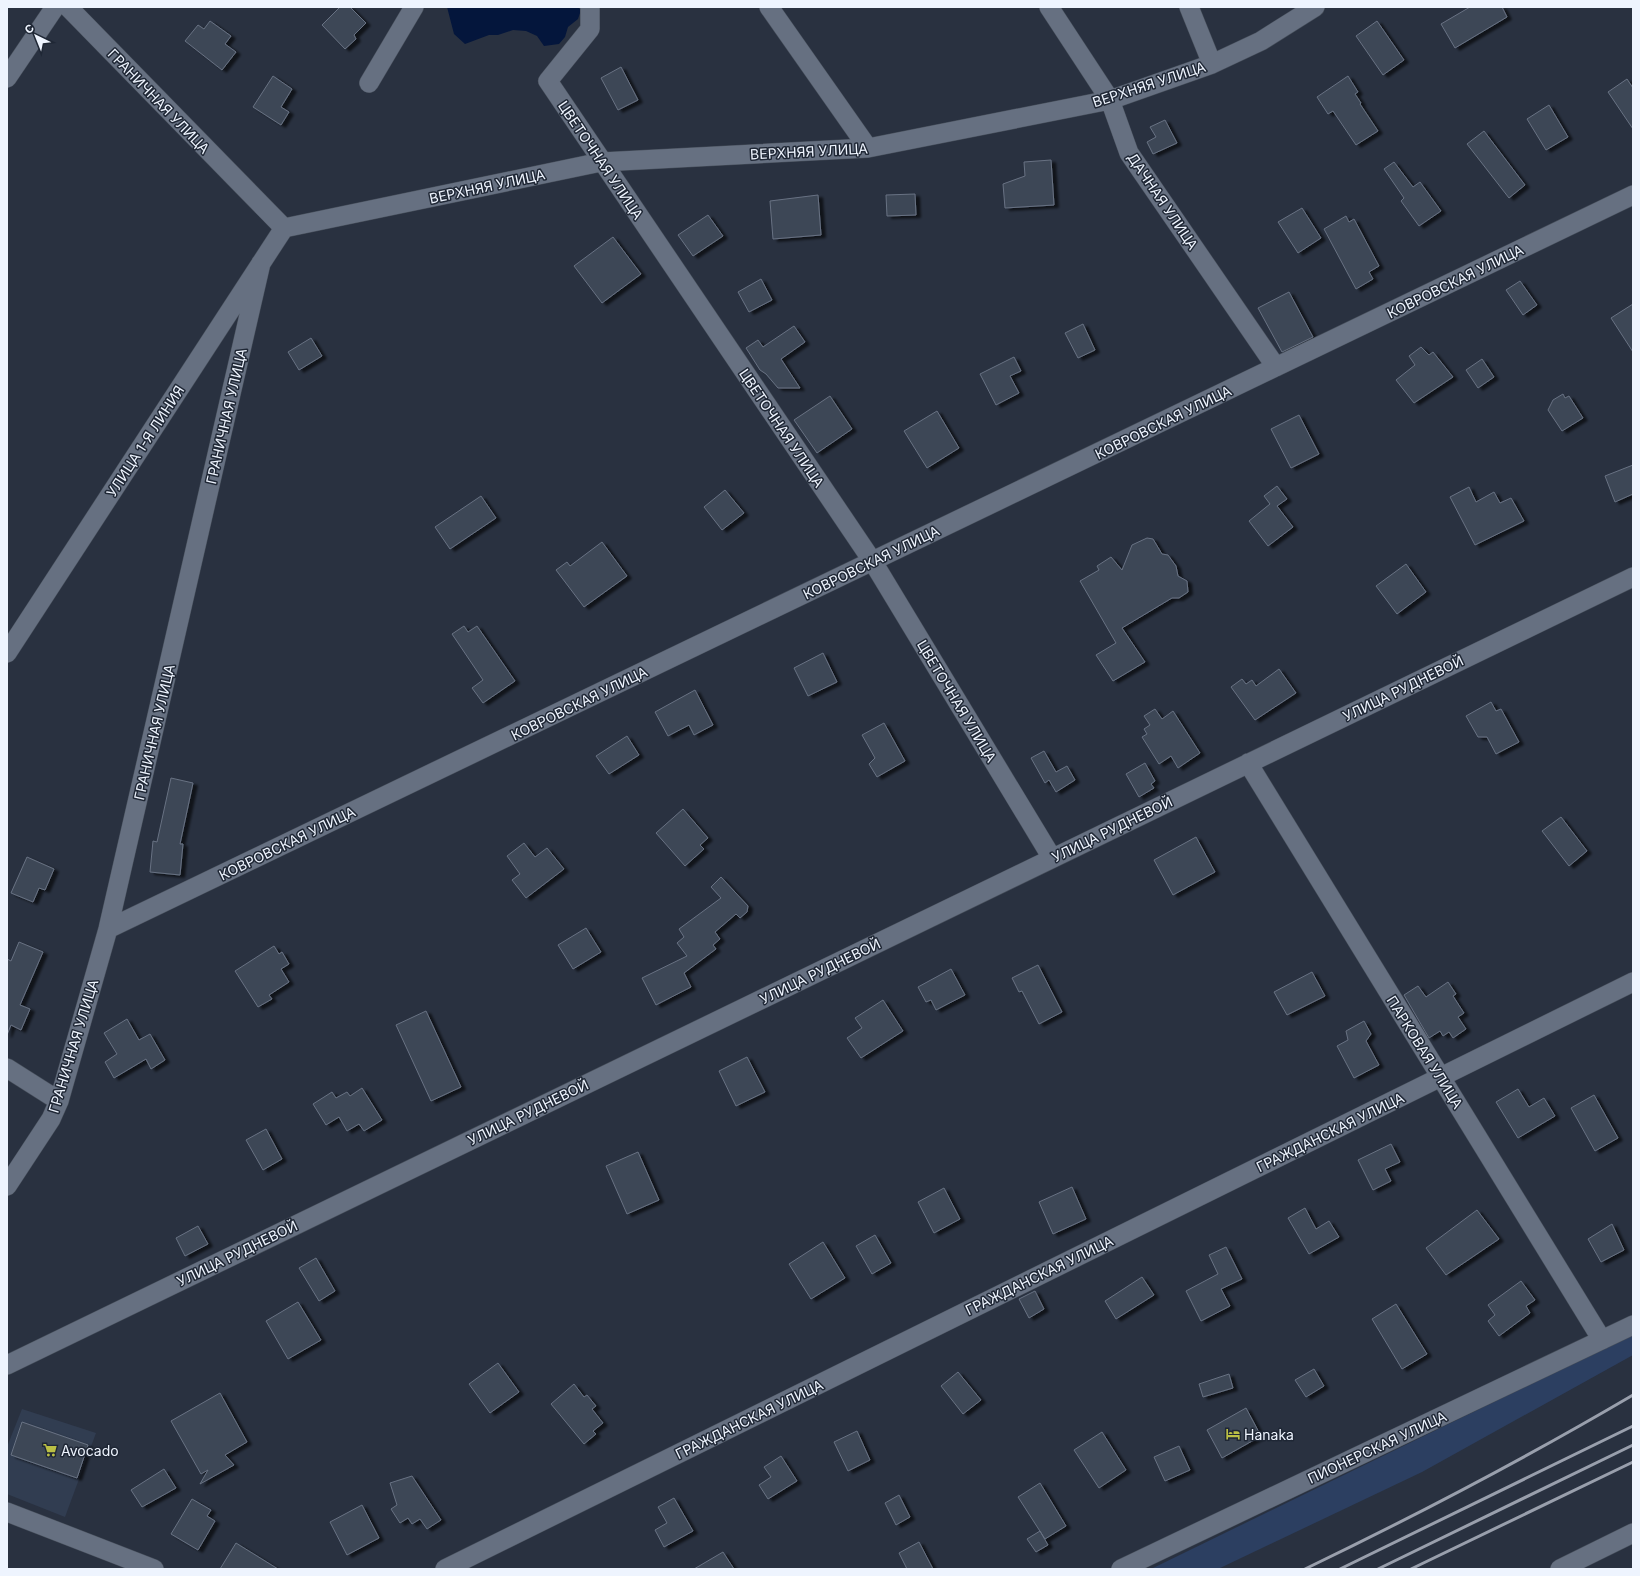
<svg xmlns="http://www.w3.org/2000/svg" width="1640" height="1576" font-family="Inter,sans-serif">
<defs>
<filter id="shadow"><feDropShadow dx="4.5" dy="2.5" stdDeviation="1" flood-color="#0009"/></filter>
</defs>
<rect width="100%" height="100%" fill="#293140"/>
<path fill="#313d51" d="M22,1409L96,1433L65,1517L7,1494V1447Z"/>
<path fill="#2c3f61" d="M1633,1334V1355L1422,1472L1218,1569H1151Z"/>
<path fill="#04163c" d="M447,7H578L581,10L578,19L568,27L565,37L559,44L544,46L537,36L526,31L513,30L498,35H489L465,44L454,34Z"/>
<path fill="#3e4756" stroke="#687283" filter="url(#shadow)" d="M340,7H350L366,23L354,35L356,39L345,49L322,25Z
M1470,7H1502L1507,17L1455,48L1441,24Z
M210,21L231,36L225,44L236,52L222,70L185,41L198,25L204,29Z
M1377,21L1404,60L1383,75L1356,36Z
M621,67L638,100L618,110L601,78Z
M273,76L292,89L281,107L289,112L281,125L253,107Z
M1348,76L1358,92L1355,94L1361,103L1360,104L1378,131L1356,145L1333,111L1328,114L1317,97Z
M1627,79L1633,88V129L1608,92Z
M1549,105L1568,137L1546,150L1527,119Z
M1165,120L1177,143L1153,154L1147,142L1156,137L1150,127Z
M1484,131L1525,185L1509,198L1467,144Z
M1051,160L1054,205L1005,208L1003,184L1025,176L1024,162Z
M1394,162L1413,187L1420,182L1441,211L1419,226L1401,201L1404,198L1384,169Z
M915,194L916,215L887,216L886,195Z
M818,195L821,235L773,239L770,201Z
M1302,208L1321,238L1298,253L1278,222Z
M708,215L723,236L693,256L678,235Z
M1346,216L1349,222L1354,219L1379,266L1369,272L1373,279L1356,289L1324,229Z
M613,237L641,274L602,303L574,266Z
M761,279L772,300L749,312L738,292Z
M1520,281L1537,305L1523,315L1506,290Z
M1289,292L1313,337L1282,352L1258,308Z
M1633,304V352L1611,318Z
M1083,324L1095,350L1078,358L1065,333Z
M794,326L805,342L781,359L800,388H778L766,374L760,370L746,348L758,340L763,347Z
M311,338L322,356L299,370L288,352Z
M1421,347L1429,355L1433,352L1453,377L1414,403L1396,380L1415,365L1409,356Z
M1014,357L1021,371L1010,376L1019,393L996,405L980,374Z
M1482,359L1494,377L1478,388L1466,370Z
M1563,394L1565,398L1569,396L1583,418L1562,431L1548,410L1553,400Z
M830,396L852,429L817,453L794,420Z
M937,411L959,448L927,468L904,431Z
M1299,415L1319,454L1291,468L1271,429Z
M1633,465V494L1615,502L1605,476Z
M1277,486L1287,499L1277,506L1293,527L1268,546L1249,521L1270,504L1264,496Z
M1469,487L1476,502L1494,492L1500,503L1511,498L1524,521L1475,545L1450,497Z
M725,490L744,513L722,530L704,507Z
M481,496L496,518L450,549L435,527Z
M1147,538L1153,539L1162,554L1168,555L1176,566L1178,576L1187,581L1188,592L1179,598H1172L1122,628L1145,662L1113,681L1096,655L1116,643L1080,581L1099,570L1097,566L1111,557L1122,570L1132,545Z
M602,542L627,576L584,607L556,570L567,562L570,566Z
M1406,564L1426,592L1397,614L1376,586Z
M464,626L468,632L477,626L515,681L483,703L472,688L483,680L452,634Z
M823,653L837,682L808,696L794,668Z
M1279,669L1296,693L1255,720L1231,687L1242,679L1246,684L1252,680L1256,686Z
M695,690L713,725L694,735L689,725L668,736L655,712Z
M1491,702L1496,711L1501,709L1519,742L1496,754L1487,737H1478L1466,716Z
M1155,709L1162,719L1173,711L1200,753L1178,768L1171,756L1159,764L1142,737L1147,734L1144,729L1150,725L1144,716Z
M884,723L905,761L877,777L869,764L875,758L862,735Z
M627,736L639,755L609,774L596,756Z
M1044,751L1056,772L1067,766L1075,780L1056,792L1049,780L1045,783L1031,758Z
M1145,763L1155,781L1151,784L1154,788L1139,797L1126,774Z
M171,778L193,783L180,844H183L180,875L150,872L153,841L157,842Z
M683,809L708,838L700,845L704,849L685,866L656,833Z
M1561,817L1587,851L1569,866L1542,831Z
M1196,837L1215,872L1173,895L1154,860Z
M524,843L535,857L547,848L564,869L526,898L512,880L520,874L507,856Z
M27,857L54,869L45,890L39,888L33,902L11,893Z
M721,877L748,906L747,912L740,918L736,914L715,932L720,939L713,945L716,949L684,973L691,987L656,1005L642,978L687,956L677,943L684,937L679,929L721,898L711,887Z
M586,928L601,952L573,969L558,945Z
M19,942L43,952L20,1005L30,1009L21,1030L11,1025L7,1035V959L11,961Z
M274,946L279,954L282,952L289,964L281,969L289,982L269,995L272,999L258,1007L235,971Z
M1038,965L1062,1012L1039,1024L1022,991L1019,992L1012,978Z
M951,969L965,995L936,1010L931,1000L926,1002L918,987Z
M1312,972L1325,996L1287,1015L1274,992Z
M1448,982L1456,994L1453,996L1464,1013L1458,1017L1466,1029L1453,1038L1449,1032L1443,1036L1440,1031L1429,1038L1404,995L1418,986L1426,997Z
M883,1000L903,1031L861,1058L847,1038L862,1028L855,1018Z
M426,1011L461,1087L431,1101L396,1025Z
M127,1019L139,1040L150,1034L165,1060L151,1069L146,1059L114,1078L105,1062L117,1054L104,1033Z
M1364,1021L1371,1034L1366,1041L1379,1065L1354,1078L1337,1046L1348,1040L1346,1031Z
M747,1057L765,1092L736,1106L719,1071Z
M362,1088L382,1120L364,1131L359,1124L347,1131L339,1117L326,1125L313,1104L332,1092L336,1098L347,1092L350,1096Z
M1518,1089L1529,1107L1544,1098L1555,1116L1518,1138L1496,1102Z
M1594,1095L1618,1138L1595,1151L1571,1108Z
M266,1129L282,1159L263,1170L246,1140Z
M1391,1144L1400,1162L1385,1169L1391,1181L1373,1190L1358,1160Z
M638,1152L659,1200L627,1214L606,1166Z
M1072,1187L1086,1219L1053,1234L1039,1202Z
M944,1188L960,1219L934,1233L918,1202Z
M1305,1208L1316,1229L1329,1221L1339,1237L1309,1254L1288,1218Z
M1477,1210L1499,1239L1446,1275L1426,1248Z
M1612,1224L1624,1250L1601,1262L1588,1239Z
M198,1226L208,1244L185,1256L176,1238Z
M875,1235L891,1263L872,1274L856,1246Z
M823,1242L845,1278L811,1299L789,1264Z
M1226,1247L1242,1279L1221,1289L1230,1306L1201,1321L1186,1291L1218,1274L1209,1255Z
M316,1258L335,1291L319,1301L299,1268Z
M1142,1277L1154,1295L1116,1319L1105,1301Z
M1521,1281L1535,1300L1526,1306L1530,1313L1499,1336L1488,1321L1495,1315L1488,1305Z
M1035,1291L1044,1309L1029,1318L1019,1299Z
M298,1302L321,1340L288,1359L266,1321Z
M1396,1304L1427,1354L1402,1369L1372,1319Z
M498,1363L519,1392L490,1413L469,1384Z
M1314,1369L1324,1386L1306,1397L1295,1380Z
M958,1372L981,1400L963,1414L941,1386Z
M1229,1374L1233,1388L1203,1397L1199,1384Z
M574,1384L584,1397L587,1395L596,1406L592,1409L603,1423L593,1431L596,1434L584,1444L551,1404Z
M220,1393L247,1442L225,1455L234,1465L200,1484L208,1470L201,1474L171,1421Z
M1246,1408L1261,1436L1222,1458L1207,1430Z
M22,1422L88,1445L77,1478L11,1455Z
M857,1431L870,1460L848,1471L834,1442Z
M1102,1432L1126,1470L1099,1488L1074,1450Z
M1179,1446L1190,1470L1165,1481L1154,1457Z
M781,1456L797,1481L768,1499L759,1485L771,1477L764,1467Z
M164,1469L176,1488L142,1507L131,1490Z
M412,1476L441,1520L427,1529L420,1519L412,1524L408,1518L400,1523L391,1509L397,1505L390,1483Z
M1040,1483L1066,1526L1045,1539L1018,1497Z
M899,1495L910,1517L896,1525L885,1503Z
M674,1498L693,1531L664,1547L655,1530L667,1523L658,1507Z
M192,1499L211,1510L207,1516L215,1521L198,1550L171,1534Z
M362,1505L379,1538L347,1555L330,1522Z
M1040,1531L1048,1545L1036,1552L1027,1539Z
M919,1542L933,1569H907L899,1553Z
M236,1543L278,1569H220Z
M723,1552L734,1569H694Z"/>
<g fill="none" stroke-linecap="round" stroke-linejoin="round">
<defs>
<path id="street" d="M68,7L284,228
M590,7V29L548,81L873,562L1052,858
M769,7L868,148
M1049,7L1110,100L1129,153L1276,367
M1189,7L1212,64
M7,78L55,7
M369,83L414,7
M284,228L601,162L868,148L1110,100L1212,64L1261,41L1315,7
M7,653L284,228
M1248,763L1602,1340
M108,929L1633,195
M7,1068L59,1101
M7,1186L51,1119L59,1101L108,929L261,263
M7,1365L1633,577
M7,1512L154,1569
M445,1569L1633,982
M1121,1569L1633,1325
M1560,1569L1633,1533"/>
</defs>
<use href="#street" stroke="#464e5a" stroke-width="20"/>
<use href="#street" stroke="#667081" stroke-width="19"/>
<path stroke="#999fac" stroke-width="3" d="M1305,1569C1417,1515 1526,1458 1633,1395
M1340,1569L1633,1426
M1378,1569L1633,1445
M1411,1569L1633,1462"/>
</g>
<defs>
<symbol id="hotel-bare" viewBox="-9 -9 18 18"><path d="M-6-4.5h1.5V1H6V5H4.5V3h-9V5H-6ZM-4 0a1.8 1.8 0 1 1 3.6 0ZM.5 0V-2.5h3Q6-2.5 6 0Z" fill="#bbc045" stroke="#1f2735" stroke-width="2.5" paint-order="stroke"/></symbol>
<symbol id="supermarket-bare" viewBox="-9 -9 18 18"><path d="M-6-5.5h2.5l.6 2H6L4.5 2H-2.5L-4.4-4H-6ZM-1.5 3.2a1.3 1.3 0 1 0 .1 0ZM3 3.2a1.3 1.3 0 1 0 .1 0Z" fill="#bbc045" stroke="#1f2735" stroke-width="2.5" paint-order="stroke"/></symbol>
</defs>
<g fill-rule="evenodd">
<use href="#hotel-bare" x="1223" y="1424" width="20" height="20"/>
<use href="#supermarket-bare" x="40" y="1440" width="20" height="20"/>
</g>
<g text-anchor="middle" dominant-baseline="central" stroke-width="3" stroke-linejoin="round" paint-order="stroke">
<g font-size="14" fill="#eef4fe" stroke="#1f2735">
<text transform="translate(1149 84) rotate(-18)">ВЕРХНЯЯ УЛИЦА</text>
<text transform="translate(159 101) rotate(46)">ГРАНИЧНАЯ УЛИЦА</text>
<text transform="translate(809 151) rotate(-3)">ВЕРХНЯЯ УЛИЦА</text>
<text transform="translate(601 160) rotate(56)">ЦВЕТОЧНАЯ УЛИЦА</text>
<text transform="translate(487 186) rotate(-12)">ВЕРХНЯЯ УЛИЦА</text>
<text transform="translate(1163 201) rotate(56)">ДАЧНАЯ УЛИЦА</text>
<text transform="translate(1455 281) rotate(-26)">КОВРОВСКАЯ УЛИЦА</text>
<text transform="translate(226 416) rotate(-77)">ГРАНИЧНАЯ УЛИЦА</text>
<text transform="translate(1163 422) rotate(-26)">КОВРОВСКАЯ УЛИЦА</text>
<text transform="translate(782 428) rotate(56)">ЦВЕТОЧНАЯ УЛИЦА</text>
<text transform="translate(145 441) rotate(-57)">УЛИЦА 1-Я ЛИНИЯ</text>
<text transform="translate(871 562) rotate(-26)">КОВРОВСКАЯ УЛИЦА</text>
<text transform="translate(1403 688) rotate(-26)">УЛИЦА РУДНЕВОЙ</text>
<text transform="translate(957 701) rotate(59)">ЦВЕТОЧНАЯ УЛИЦА</text>
<text transform="translate(579 703) rotate(-26)">КОВРОВСКАЯ УЛИЦА</text>
<text transform="translate(154 732) rotate(-77)">ГРАНИЧНАЯ УЛИЦА</text>
<text transform="translate(1112 829) rotate(-26)">УЛИЦА РУДНЕВОЙ</text>
<text transform="translate(287 843) rotate(-26)">КОВРОВСКАЯ УЛИЦА</text>
<text transform="translate(820 971) rotate(-26)">УЛИЦА РУДНЕВОЙ</text>
<text transform="translate(73 1046) rotate(-73)">ГРАНИЧНАЯ УЛИЦА</text>
<text transform="translate(1425 1052) rotate(58)">ПАРКОВАЯ УЛИЦА</text>
<text transform="translate(528 1112) rotate(-26)">УЛИЦА РУДНЕВОЙ</text>
<text transform="translate(1330 1132) rotate(-26)">ГРАЖДАНСКАЯ УЛИЦА</text>
<text transform="translate(237 1253) rotate(-26)">УЛИЦА РУДНЕВОЙ</text>
<text transform="translate(1039 1275) rotate(-26)">ГРАЖДАНСКАЯ УЛИЦА</text>
<text transform="translate(749 1419) rotate(-26)">ГРАЖДАНСКАЯ УЛИЦА</text>
<text transform="translate(1377 1447) rotate(-25)">ПИОНЕРСКАЯ УЛИЦА</text>
</g>
<g font-size="14" fill="#eef4fe" stroke="#1f2735" text-anchor="start">
<text x="1244" y="1434">Hanaka</text>
<text x="61" y="1450">Avocado</text>
</g>
</g>
<rect width="1640" height="1576" fill="none" stroke="#eef4fe" stroke-width="16"/>
<g transform="translate(36 36) rotate(317)" stroke="#1f2735" stroke-width="3" paint-order="stroke">
<path d="M0-3L7 15L0 10L-7 15Z" fill="#eef4fe"/>
<text y="-6" font-size="11" font-weight="bold" text-anchor="middle" fill="#eef4fe">С</text>
</g>
</svg>
